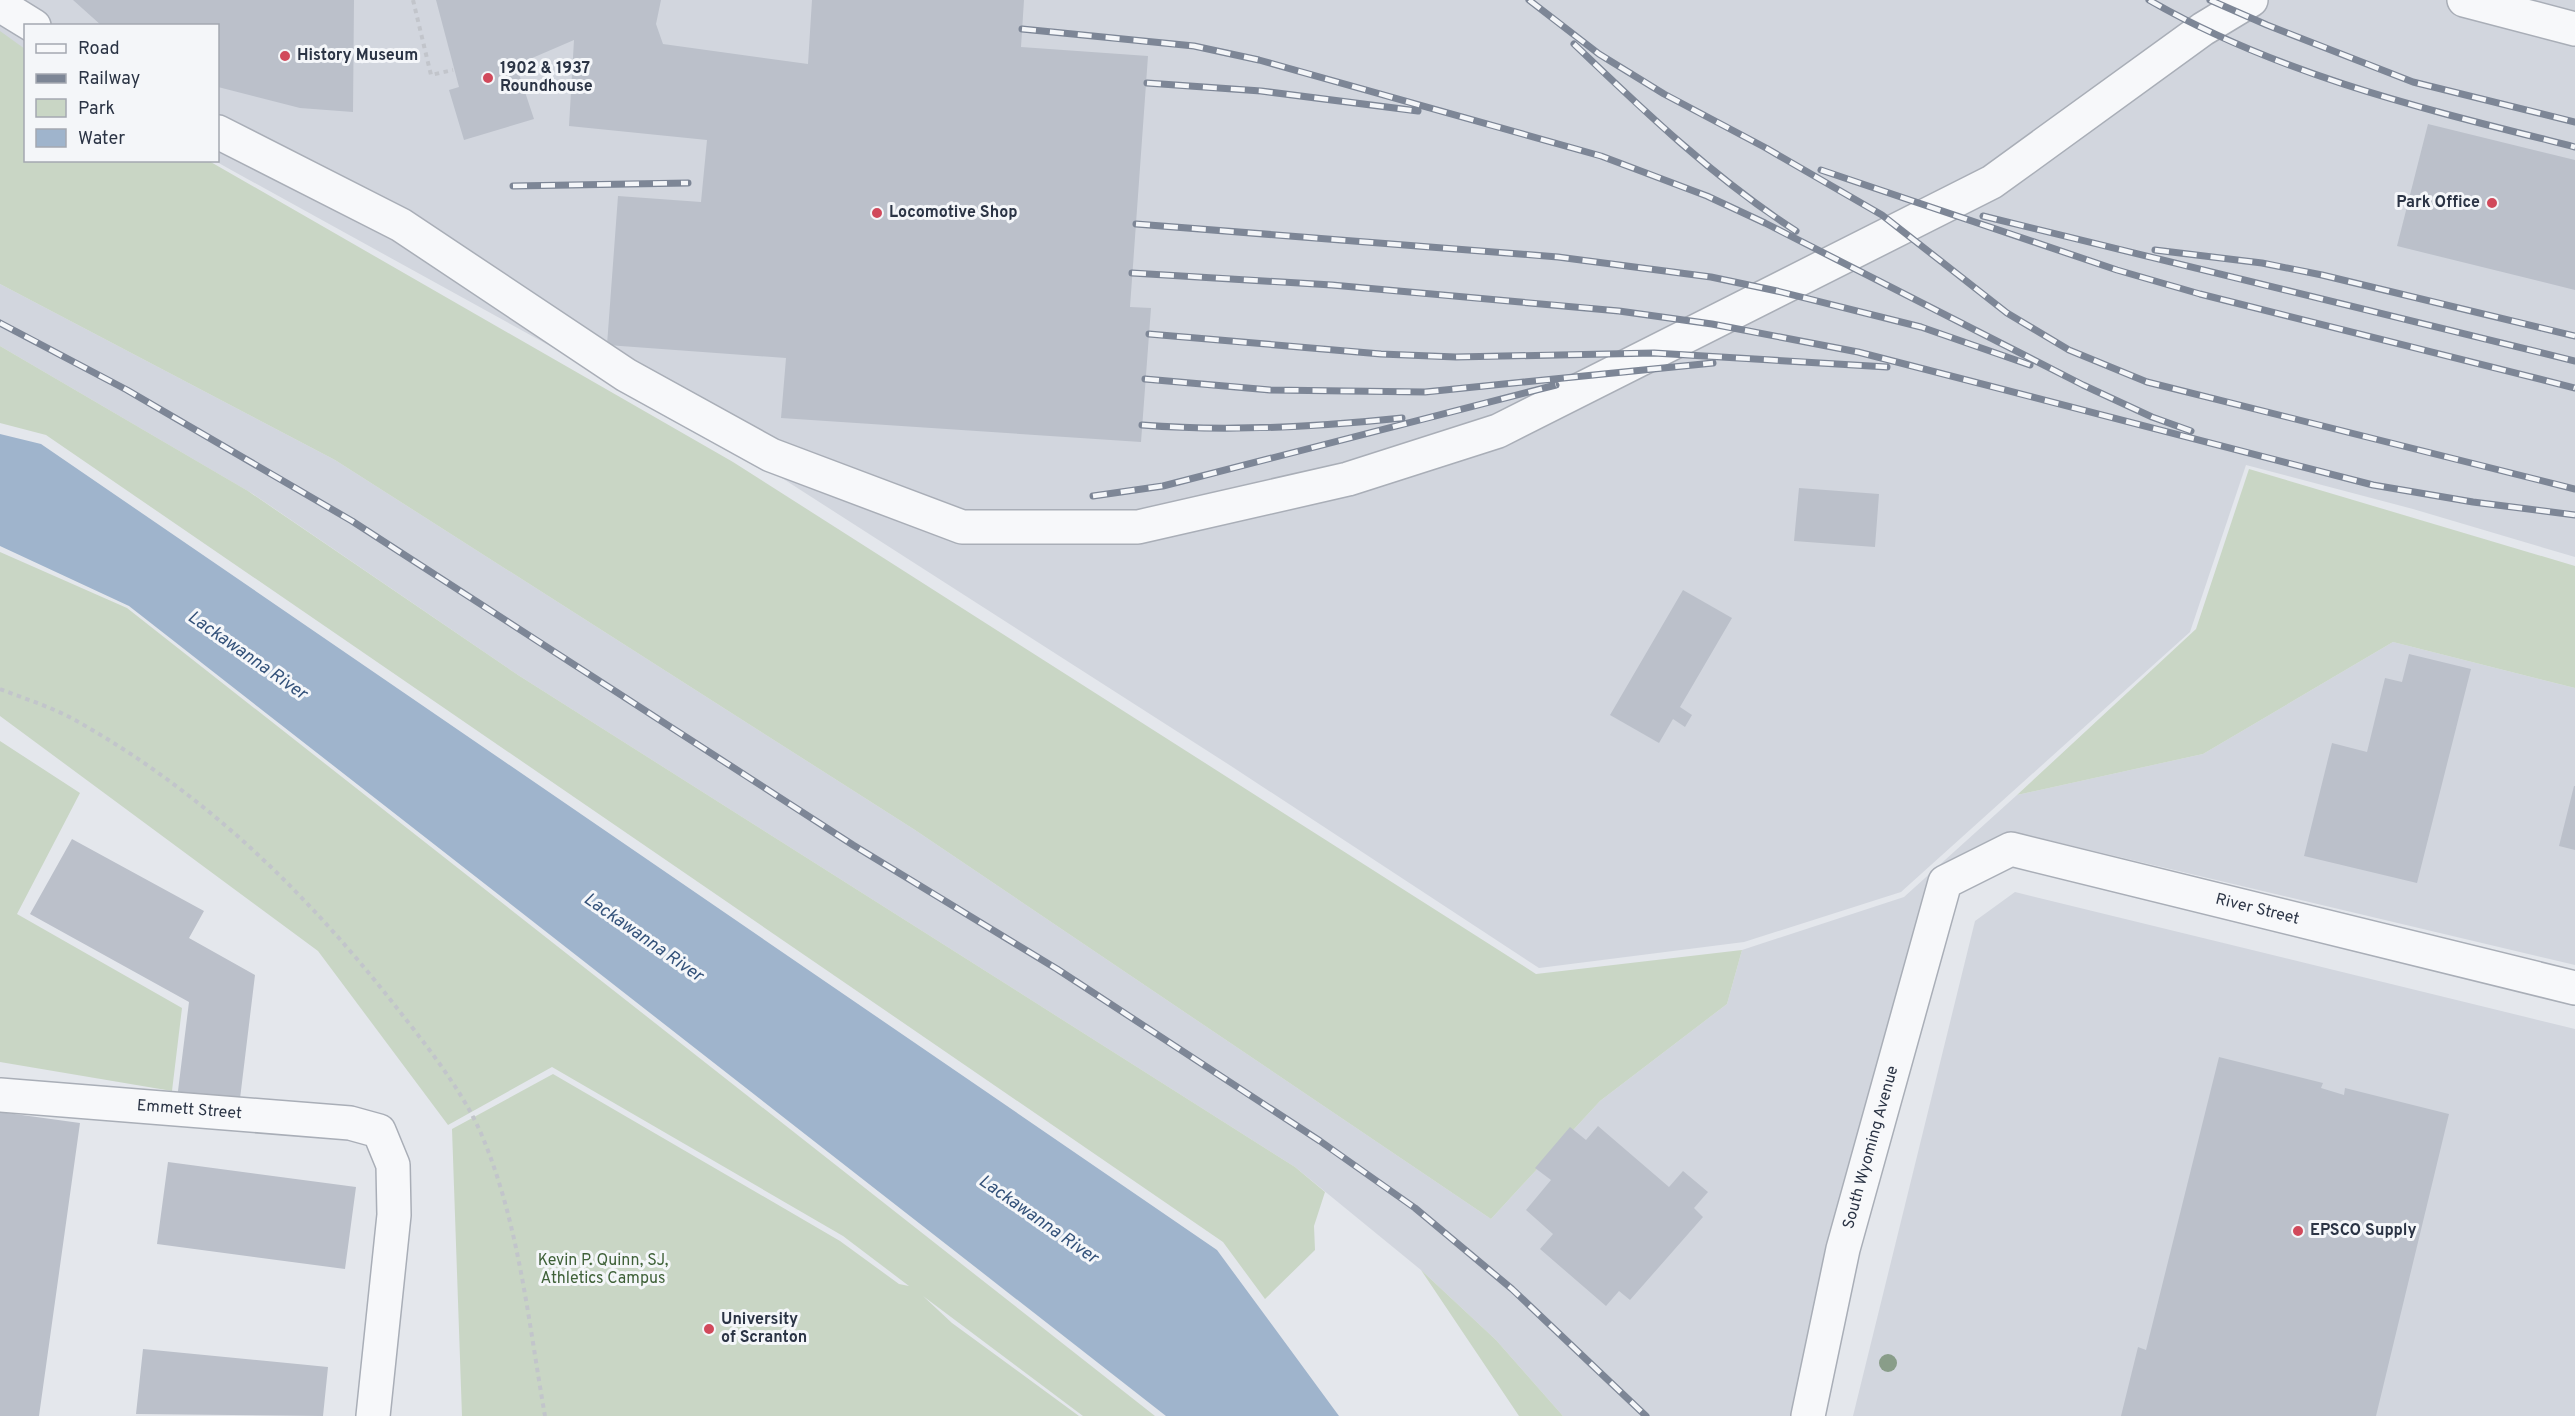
<svg xmlns="http://www.w3.org/2000/svg" width="2575" height="1416" font-family="Overpass,sans-serif">
<rect width="100%" height="100%" fill="#e4e7ec"/>
<path fill="#d2d6de" d="M0,0H2575V557L2413,509L2246,465L2190,632L1901,892L1744,942L1539,968L1231,766L735,448L215,161L218,160V26H26L25,71L0,64Z
M0,284L335,460L915,830L1491,1219L1600,1101L1727,1004L1742,950L1904,897L2017,795L2203,754L2393,642L2575,688V965L2018,833L1938,874L1791,1416H1563L1496,1340L1421,1270L1295,1167L518,675L253,494L0,346Z
M2015,892L2575,1029V1416H1853L1975,921Z"/>
<path fill="#c9d6c5" d="M0,31L25,49L26,160L209,161L733,462L1536,974L1742,950L1727,1004L1600,1101L1491,1219L915,830L335,460L0,284Z
M0,346L248,491L518,675L1295,1167L1325,1192L1314,1226L1315,1250L1265,1299L1223,1242L46,435L0,423Z
M2249,469L2575,566V688L2393,642L2203,754L2017,795L2196,629Z
M0,552L127,608L1155,1416H1083L923,1296L952,1323L1079,1416H462L452,1129L553,1074L840,1241L899,1284L909,1286L843,1236L552,1067L448,1125L318,951L0,716Z
M0,741L80,793L17,914L182,1008L172,1091L0,1062Z
M1421,1270L1496,1340L1563,1416H1519Z"/>
<path fill="#9fb4cc" d="M0,434L41,444L1217,1250L1339,1416H1166L129,606L0,546Z"/>
<path fill="#bbc0ca" d="M73,0H354L353,112L300,108L218,87V26H102Z
M436,0H661L656,24L663,44L808,64L812,0H1024L1021,47L1148,56L1130,307L1151,308L1141,442L781,418L786,358L607,345L618,196L701,202L707,140L569,126L574,40L516,65L534,119L464,140L449,90L459,87Z
M2428,124L2575,160V290L2397,246Z
M1799,488L1879,494L1875,547L1794,541Z
M1683,590L1732,618L1680,707L1692,715L1685,727L1673,719L1659,743L1610,715Z
M2409,654L2471,669L2417,883L2304,856L2332,743L2367,752L2385,678L2402,682Z
M2574,786H2575V850L2559,846Z
M72,839L204,911L189,938L255,975L239,1107L177,1099L189,1002L30,914Z
M2219,1057L2323,1083L2321,1088L2344,1095L2345,1088L2449,1114L2376,1416H2121L2138,1347L2146,1350Z
M0,1112L80,1123L39,1416H0Z
M1598,1126L1669,1187L1683,1171L1708,1192L1694,1208L1703,1217L1630,1300L1619,1291L1606,1306L1540,1249L1553,1234L1526,1210L1551,1180L1535,1168L1570,1127L1586,1140Z
M168,1162L356,1187L345,1269L157,1244Z
M143,1349L328,1367L323,1416L136,1414Z"/>
<g fill="none" stroke-linecap="round" stroke-linejoin="round">
<defs>
<g id="minor">
<path d="M2464,0L2575,29"/>
<path d="M0,5L34,26"/>
<path d="M218,132L401,225L626,375L771,455L962,527H1138L1348,479L1498,431L1992,182L2203,29L2251,0"/>
<path id="s1" d="M0,1095L350,1123L379,1131L393,1165L394,1215L373,1416"/>
<path id="s2" d="M1808,1416L1843,1249L1945,882L2011,849L2575,988"/>
</g>
</defs>
<use href="#minor" stroke="#a9aeb7" stroke-width="36"/>
<path stroke="#c2c5cb" stroke-width="4" stroke-dasharray="4.5 4.5" stroke-linecap="butt" d="M413,0L431,75L453,70
M0,689C25,699 52,707 75,720C203,792 303,889 393,1003C423,1041 460,1087 480,1131C519,1221 528,1320 545,1416"/>
<use href="#minor" stroke="#f7f8fa" stroke-width="33"/>
<defs>
<path id="rail" d="M1529,0L1599,54L1664,94L1766,148L1882,215L2007,313L2069,350L2147,382L2575,489
M2149,0C2281,76 2428,110 2575,147
M2210,0L2267,25L2413,82L2575,122
M1022,29L1194,46L1259,60L1601,156L1707,196L1765,223L2083,385L2152,417L2191,431
M1574,44C1644,111 1714,178 1796,231
M1147,83L1261,91L1418,111
M1821,170L2117,270L2200,294L2575,388
M513,186L688,183
M1983,216L2575,361
M1136,224L1558,257L1711,277L1777,291L1921,327L2030,365
M2155,250L2262,263L2322,275L2575,336
M1132,273L1332,285L1619,311L1712,324L1858,352L2373,485L2473,502L2575,515
M0,323L127,390L352,521L853,845L1057,969L1320,1141L1415,1208L1512,1289L1646,1416
M1149,334L1381,354L1456,357L1654,353L1887,367
M1145,379L1270,390L1425,392L1713,363
M1142,425C1229,432 1316,427 1402,418
M1093,496L1163,486L1556,385"/>
</defs>
<use href="#rail" stroke="#7d8696" stroke-width="7"/>
<use href="#rail" stroke="#f4f6f9" stroke-width="4.5" stroke-dasharray="14" stroke-linecap="butt"/>
</g>
<circle fill="#899d89" cx="1888" cy="1363" r="9"/>
<g fill="#d1495b" stroke="#f4f6f9" stroke-width="2">
<circle cx="285" cy="56" r="6"/>
<circle cx="488" cy="78" r="6"/>
<circle cx="2492" cy="203" r="6"/>
<circle cx="877" cy="213" r="6"/>
<circle cx="2298" cy="1231" r="6"/>
<circle cx="709" cy="1329" r="6"/>
</g>
<g text-anchor="middle" dominant-baseline="central" stroke-width="6" stroke-linejoin="round" paint-order="stroke">
<g font-size="16" font-weight="bold" fill="#2b3445" stroke="#f4f6f9" text-anchor="start">
<text x="297" y="56">History Museum</text>
<text x="500" y="69">1902 &amp; 1937<tspan x="500" dy="18">Roundhouse</tspan></text>
<text x="2480" y="203" text-anchor="end">Park Office</text>
<text x="889" y="213">Locomotive Shop</text>
<text x="2310" y="1231">EPSCO Supply</text>
<text x="721" y="1320">University<tspan x="721" dy="18">of Scranton</tspan></text>
</g>
<g font-size="16" fill="#2b3445" stroke="#f4f6f9">
<text stroke="none"><textPath href="#s2" startOffset="879">River Street</textPath></text>
<text stroke="none"><textPath href="#s1" startOffset="190">Emmett Street</textPath></text>
<text stroke="none"><textPath href="#s2" startOffset="276">South Wyoming Avenue</textPath></text>
</g>
<g font-size="16" fill="#3f6138" stroke="#f4f6f9">
<text x="603" y="1261">Kevin P. Quinn, SJ,<tspan x="603" dy="18">Athletics Campus</tspan></text>
</g>
<g font-size="18" font-style="italic" fill="#34527a" stroke="#f4f6f9">
<text transform="translate(247 656) rotate(35)">Lackawanna River</text>
<text transform="translate(643 938) rotate(35)">Lackawanna River</text>
<text transform="translate(1038 1220) rotate(35)">Lackawanna River</text>
</g>
</g>
<rect x="24" y="24" width="195" height="138" fill="#f4f6f9" stroke="#a4a8b1" stroke-width="1.5"/>
<rect x="36" y="44" width="30" height="9" fill="#f7f8fa" stroke="#a4a8b1" stroke-width="1.5"/>
<text x="78" y="54" font-size="18" fill="#2b3445">Road</text>
<rect x="36" y="74" width="30" height="9" fill="#7d8696" stroke="#a4a8b1" stroke-width="1.5"/>
<text x="78" y="84" font-size="18" fill="#2b3445">Railway</text>
<rect x="36" y="99" width="30" height="18" fill="#c9d6c5" stroke="#a4a8b1" stroke-width="1.5"/>
<text x="78" y="114" font-size="18" fill="#2b3445">Park</text>
<rect x="36" y="129" width="30" height="18" fill="#9fb4cc" stroke="#a4a8b1" stroke-width="1.5"/>
<text x="78" y="144" font-size="18" fill="#2b3445">Water</text>
</svg>
